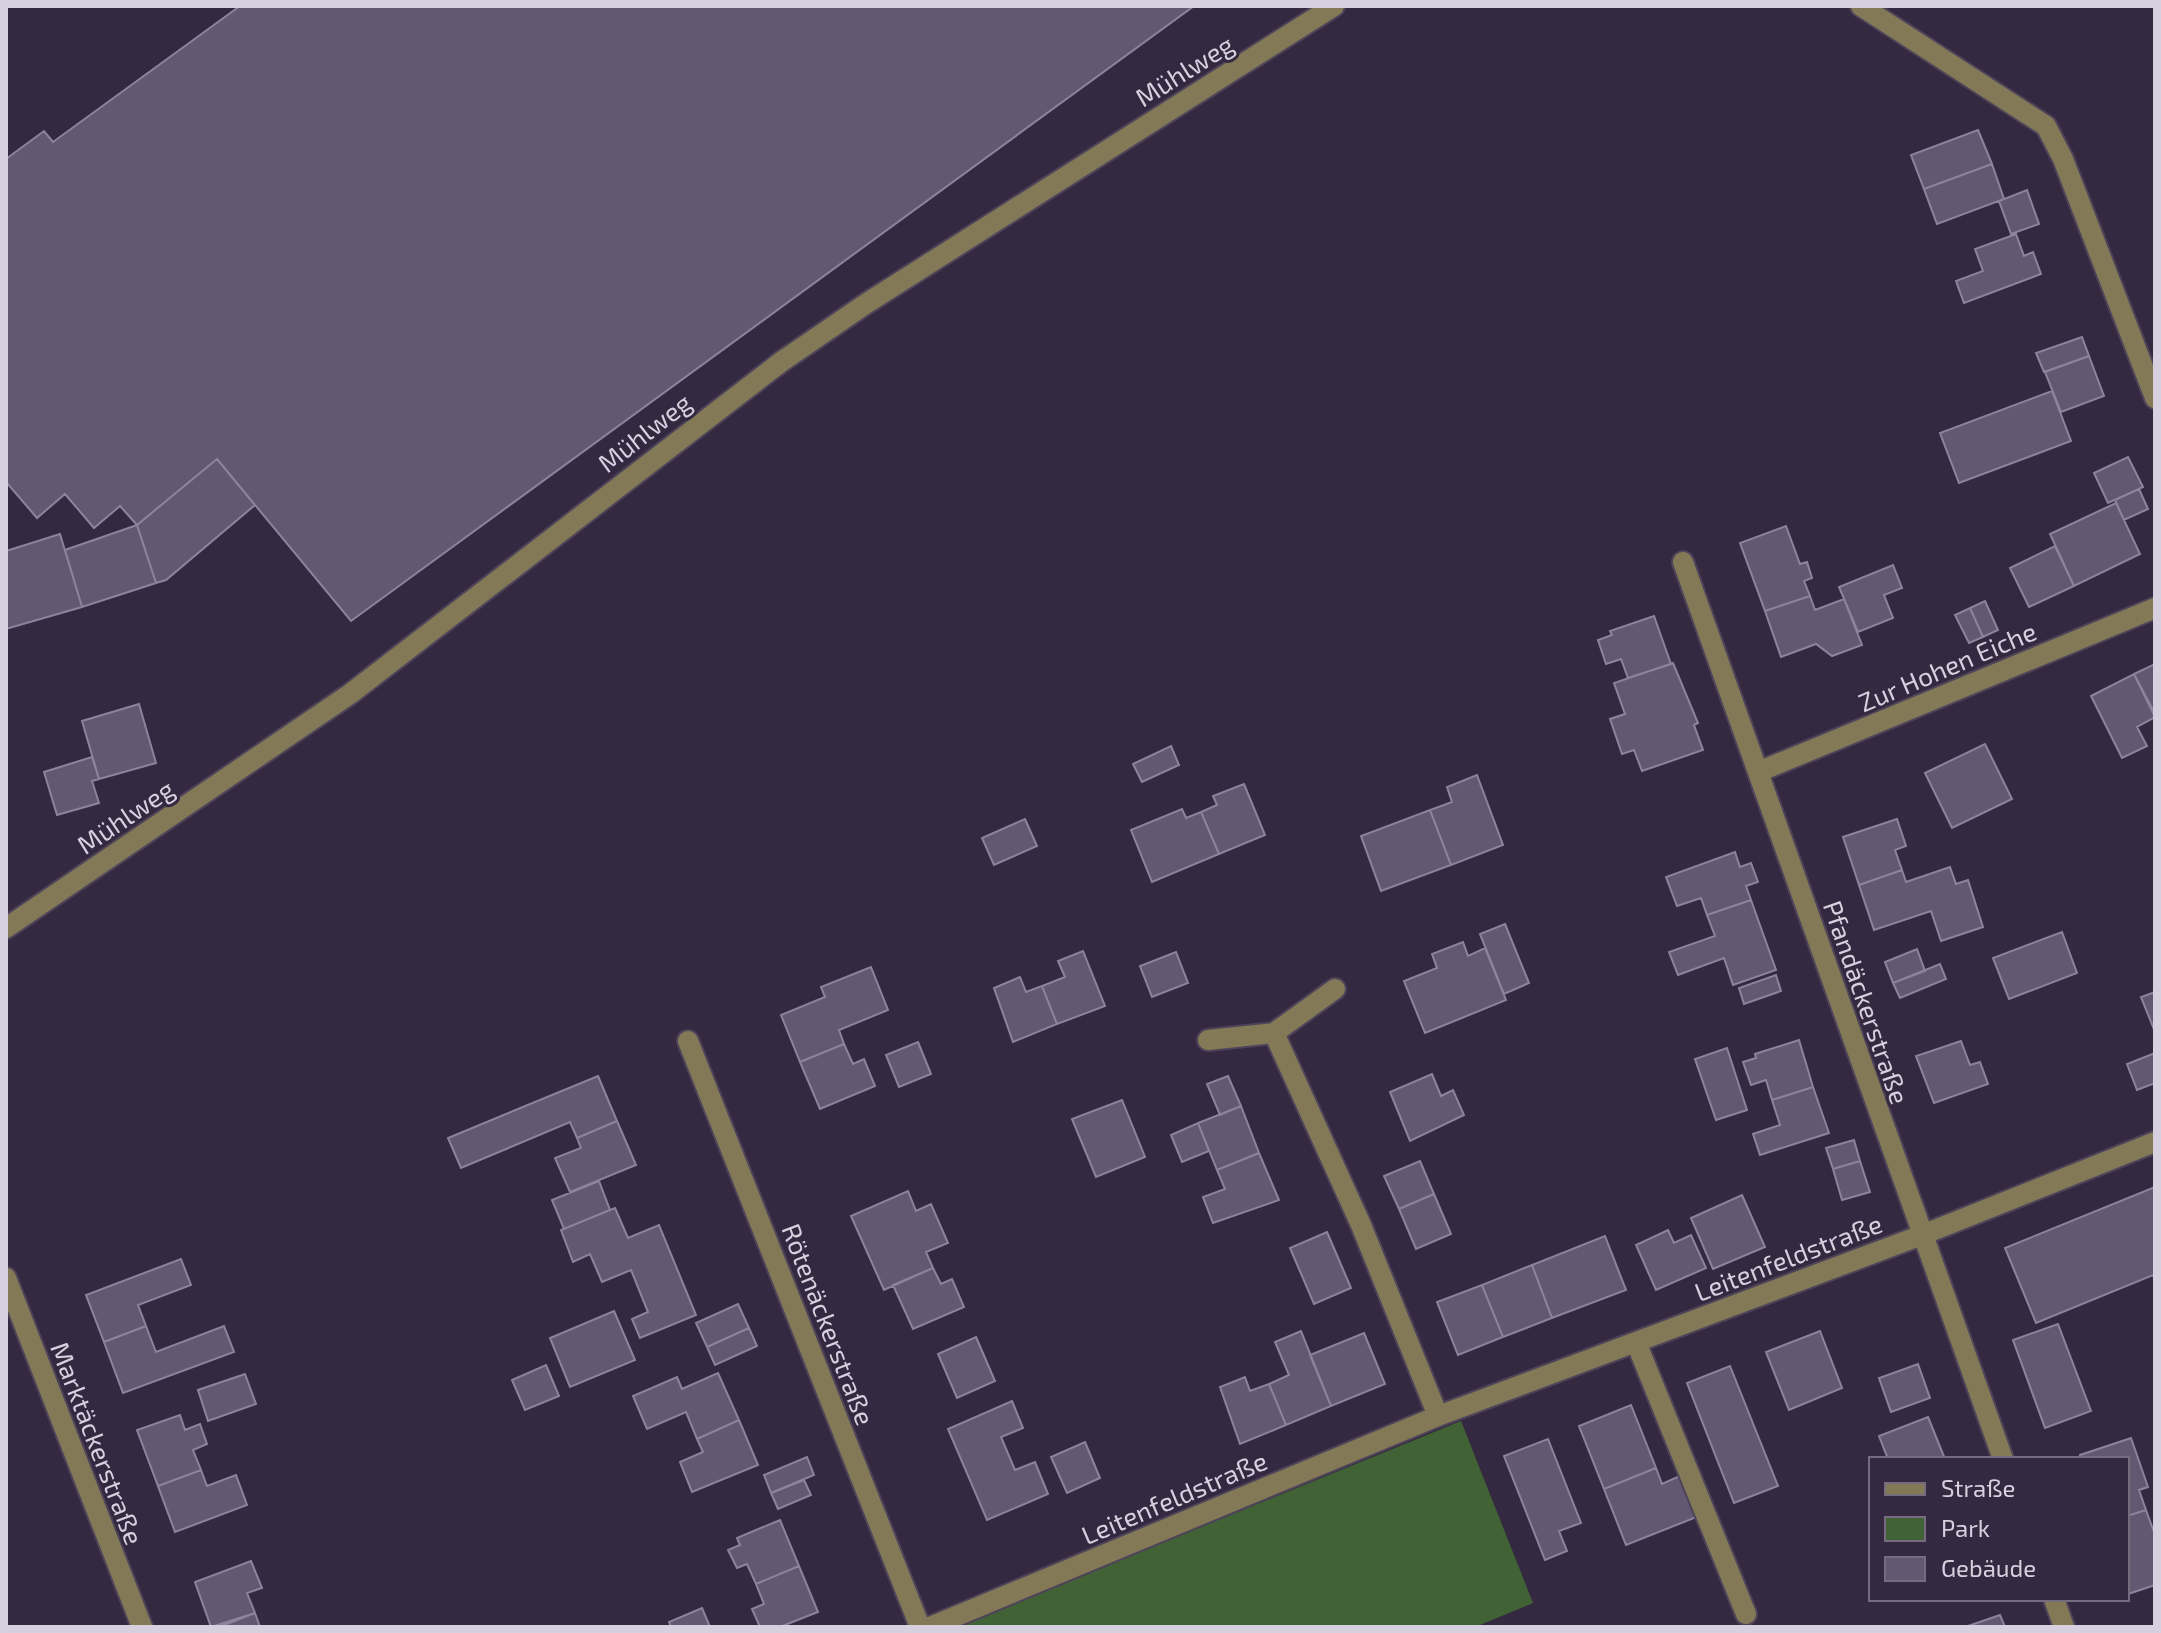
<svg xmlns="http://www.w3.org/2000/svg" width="2161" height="1633" font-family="'Exo 2',sans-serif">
<rect width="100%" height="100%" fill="#342940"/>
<path fill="#416234" d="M1461,1421L1533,1603L1475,1627H956Z"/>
<path fill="#635872" stroke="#8e839e" stroke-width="2" d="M240,6H1194L351,621L217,459L137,525L120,506L94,528L65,494L37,518L6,482V159L44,131L53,142Z
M1978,130L1992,164L1924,189L1911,155Z
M1992,164L2004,199L1937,224L1924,189Z
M2027,190L2039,224L2011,234L1999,201Z
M2016,234L2024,256L2033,252L2041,274L1964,303L1956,281L1983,271L1975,249Z
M2082,337L2089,356L2044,372L2036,353Z
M2089,356L2104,396L2061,412L2045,372Z
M2052,391L2071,441L1959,483L1940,433Z
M2128,457L2143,487L2108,503L2094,473Z
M217,459L255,505L166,580L156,583L137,525Z
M2139,489L2148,509L2124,520L2115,500Z
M2116,503L2140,554L2074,586L2050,534Z
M137,525L156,583L82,607L65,550Z
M1786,526L1800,564L1807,562L1812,578L1804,581L1810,596L1765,611L1740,543Z
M60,534L82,607L6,629V551Z
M2055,546L2074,586L2029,607L2010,568Z
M1893,565L1902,588L1884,595L1893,618L1858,632L1839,587Z
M1810,596L1815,610L1844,599L1862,645L1832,656L1816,644L1781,657L1765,611Z
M1985,601L1998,630L1983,637L1970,608Z
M1970,608L1983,637L1969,643L1955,615Z
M1654,616L1671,664L1628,678L1621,659L1606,664L1598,640L1612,635L1610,631Z
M1673,663L1698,723L1694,725L1703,750L1642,771L1634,750L1622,754L1610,719L1625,714L1614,683Z
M2155,664V714L2134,674Z
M2134,674L2155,717L2137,727L2147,746L2122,758L2091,696Z
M139,704L156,763L99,779L82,721Z
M1985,744L2012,799L1952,828L1925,773Z
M1171,746L1179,765L1142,782L1133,764Z
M92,757L99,779L92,781L99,803L57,815L44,772Z
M1477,775L1503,845L1451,865L1430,810L1452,802L1447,787Z
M1244,784L1265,835L1219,854L1201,812L1217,805L1213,796Z
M1182,809L1186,818L1201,812L1219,854L1152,882L1131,830Z
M1430,810L1451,865L1381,891L1361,836Z
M1025,819L1037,846L994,865L982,838Z
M1897,819L1906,846L1895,850L1902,870L1859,885L1843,837Z
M1735,852L1740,867L1751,863L1758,882L1746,886L1751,900L1707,915L1701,898L1677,906L1666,877Z
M1950,867L1956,884L1968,880L1983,927L1941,941L1931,911L1874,930L1859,885L1902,870L1906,882Z
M1751,900L1776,970L1733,985L1724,958L1678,975L1669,952L1715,936L1707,915Z
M1505,924L1529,983L1504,994L1480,934Z
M2062,932L2077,973L2009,999L1993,958Z
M1463,942L1468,956L1485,948L1506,1000L1425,1033L1404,981L1437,968L1432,954Z
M1917,949L1925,971L1893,983L1885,962Z
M1083,951L1105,1006L1057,1024L1042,986L1065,977L1058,961Z
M1176,952L1188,983L1152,997L1140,966Z
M1940,964L1946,979L1900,998L1893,983Z
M871,967L888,1010L839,1030L844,1044L800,1062L781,1015L825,997L821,987Z
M1776,975L1781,991L1744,1004L1739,988Z
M1020,977L1026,992L1042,986L1057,1024L1013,1042L994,988Z
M2155,992V1032L2141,997Z
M1799,1040L1813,1087L1772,1100L1766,1080L1751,1085L1743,1062L1756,1058L1755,1054Z
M1961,1041L1970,1065L1980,1062L1988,1084L1934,1103L1916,1056Z
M918,1042L931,1074L899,1087L886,1055Z
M844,1044L853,1064L864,1059L875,1086L820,1109L800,1062Z
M1727,1048L1747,1110L1716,1120L1695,1059Z
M2155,1053V1083L2137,1090L2127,1064Z
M1432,1074L1441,1096L1453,1090L1464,1115L1410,1141L1390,1092Z
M598,1076L617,1121L577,1138L570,1122L461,1168L448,1138Z
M1228,1076L1241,1106L1220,1115L1207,1084Z
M1813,1087L1829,1133L1760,1155L1753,1134L1780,1125L1772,1100Z
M1122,1100L1145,1157L1096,1177L1072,1119Z
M1241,1106L1259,1153L1217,1170L1198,1123Z
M617,1121L636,1165L570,1192L555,1158L581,1148L577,1138Z
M1198,1123L1209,1151L1182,1162L1171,1135Z
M1854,1140L1860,1161L1833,1169L1826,1148Z
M1259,1153L1279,1200L1213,1223L1203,1197L1225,1189L1217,1170Z
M1420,1161L1434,1194L1399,1209L1384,1176Z
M1860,1161L1870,1192L1842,1200L1833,1169Z
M599,1181L610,1210L564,1229L552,1200Z
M2155,1187V1281L2153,1275L2036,1323L2005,1248Z
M908,1191L916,1211L931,1204L948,1243L926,1252L933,1268L884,1290L851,1216Z
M1434,1194L1451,1234L1416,1249L1399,1209Z
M1742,1195L1765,1247L1713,1269L1691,1218Z
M615,1208L628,1238L659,1225L696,1315L640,1338L632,1319L648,1312L631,1270L602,1282L590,1254L573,1262L561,1230Z
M1668,1230L1674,1243L1691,1235L1706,1268L1656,1290L1636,1245Z
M1327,1232L1351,1288L1314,1304L1290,1248Z
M1605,1236L1626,1290L1552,1318L1532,1265Z
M181,1259L191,1285L138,1305L146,1326L104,1342L86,1295Z
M1532,1265L1552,1318L1503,1337L1482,1285Z
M933,1268L941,1284L952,1279L964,1307L913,1329L893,1285Z
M1482,1285L1503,1337L1458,1355L1437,1302Z
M738,1304L749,1328L707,1347L696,1323Z
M614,1311L635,1360L570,1387L550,1338Z
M2058,1324L2091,1411L2045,1428L2013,1340Z
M146,1326L156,1352L224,1326L234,1352L123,1393L104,1342Z
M749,1328L757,1346L715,1365L707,1347Z
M1301,1331L1331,1406L1286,1425L1269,1384L1289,1375L1275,1342Z
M1820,1331L1842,1388L1789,1410L1766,1352Z
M1364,1333L1385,1384L1331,1406L1310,1355Z
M976,1337L995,1381L957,1398L938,1354Z
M1918,1364L1930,1398L1891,1412L1879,1378Z
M546,1365L559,1396L525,1410L512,1380Z
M1730,1366L1778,1486L1734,1503L1687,1383Z
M718,1373L739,1420L697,1439L686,1412L647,1429L633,1396L677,1377L682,1389Z
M245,1374L256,1404L208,1421L198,1390Z
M1245,1377L1250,1391L1269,1384L1286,1425L1240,1444L1220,1387Z
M1012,1401L1023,1428L1001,1437L1015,1470L1035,1462L1048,1494L987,1520L948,1429Z
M1631,1405L1656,1468L1604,1489L1579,1426Z
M180,1415L185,1430L200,1424L207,1444L193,1450L201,1470L158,1486L137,1430Z
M1928,1417L1945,1459H1888L1879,1436Z
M739,1420L758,1465L692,1492L680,1462L703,1452L697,1439Z
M2131,1438L2148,1487L2139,1490L2146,1510L2127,1516V1459H2081L2080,1455Z
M1548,1439L1581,1523L1559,1531L1567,1551L1545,1560L1504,1456Z
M1085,1442L1100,1478L1067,1493L1051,1457Z
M807,1457L814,1475L771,1493L764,1475Z
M1656,1468L1662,1484L1682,1475L1699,1516L1626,1545L1604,1489Z
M201,1470L207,1486L236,1475L247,1505L175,1532L158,1486Z
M804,1480L811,1495L778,1509L771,1493Z
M2146,1510L2155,1535V1585L2128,1594L2127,1516Z
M780,1520L799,1566L756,1584L747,1564L737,1568L728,1550L740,1545L737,1538Z
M251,1561L262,1588L247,1593L255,1613L211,1627L195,1582Z
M799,1566L818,1612L780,1627H760L752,1609L764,1604L756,1584Z
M702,1608L710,1627H671L669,1622Z
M255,1613L260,1627H219Z
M2000,1615L2005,1627H1965Z"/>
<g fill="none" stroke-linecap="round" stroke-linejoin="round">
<defs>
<path id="minor" d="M1861,6L2046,126L2063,159L2155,398
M1683,562L2003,1459
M1758,772L2155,608
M6,928L350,694L781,362L867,303L1334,6
M1274,1033L1361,1225L1438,1416
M1208,1040L1274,1033L1335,989
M688,1041L920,1627
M6,1278L142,1627
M1636,1342L1746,1614
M2054,1599L2064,1627
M930,1627L1438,1416L1922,1235L2155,1142"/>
</defs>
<use href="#minor" stroke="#4e4459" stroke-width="24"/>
<use href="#minor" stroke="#837957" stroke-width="20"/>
</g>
<g text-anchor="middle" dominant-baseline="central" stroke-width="6" stroke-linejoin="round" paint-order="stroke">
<g font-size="26" fill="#d7d0df" stroke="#342940">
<text transform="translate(1184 70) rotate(-32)">Mühlweg</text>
<text transform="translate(644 432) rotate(-38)">Mühlweg</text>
<text transform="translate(1947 666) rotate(-23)">Zur Hohen Eiche</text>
<text transform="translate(125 816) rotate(-34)">Mühlweg</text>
<text transform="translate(1867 1002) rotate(71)">Pfandäckerstraße</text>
<text transform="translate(1788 1257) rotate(-21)">Leitenfeldstraße</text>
<text transform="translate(829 1324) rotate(69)">Rötenäckerstraße</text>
<text transform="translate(98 1443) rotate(69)">Marktäckerstraße</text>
<text transform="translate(1174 1497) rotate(-23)">Leitenfeldstraße</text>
</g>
</g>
<rect width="2161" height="1633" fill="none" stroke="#d7d0df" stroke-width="16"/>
<rect x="1869" y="1457" width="260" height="144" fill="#342940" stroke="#756c80" stroke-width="2"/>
<rect x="1885" y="1483" width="40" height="12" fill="#837957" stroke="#756c80" stroke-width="2"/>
<text x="1941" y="1497" font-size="24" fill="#d7d0df">Straße</text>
<rect x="1885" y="1517" width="40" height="24" fill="#416234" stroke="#756c80" stroke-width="2"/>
<text x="1941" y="1537" font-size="24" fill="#d7d0df">Park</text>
<rect x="1885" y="1557" width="40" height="24" fill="#635872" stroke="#756c80" stroke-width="2"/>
<text x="1941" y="1577" font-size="24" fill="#d7d0df">Gebäude</text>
</svg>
